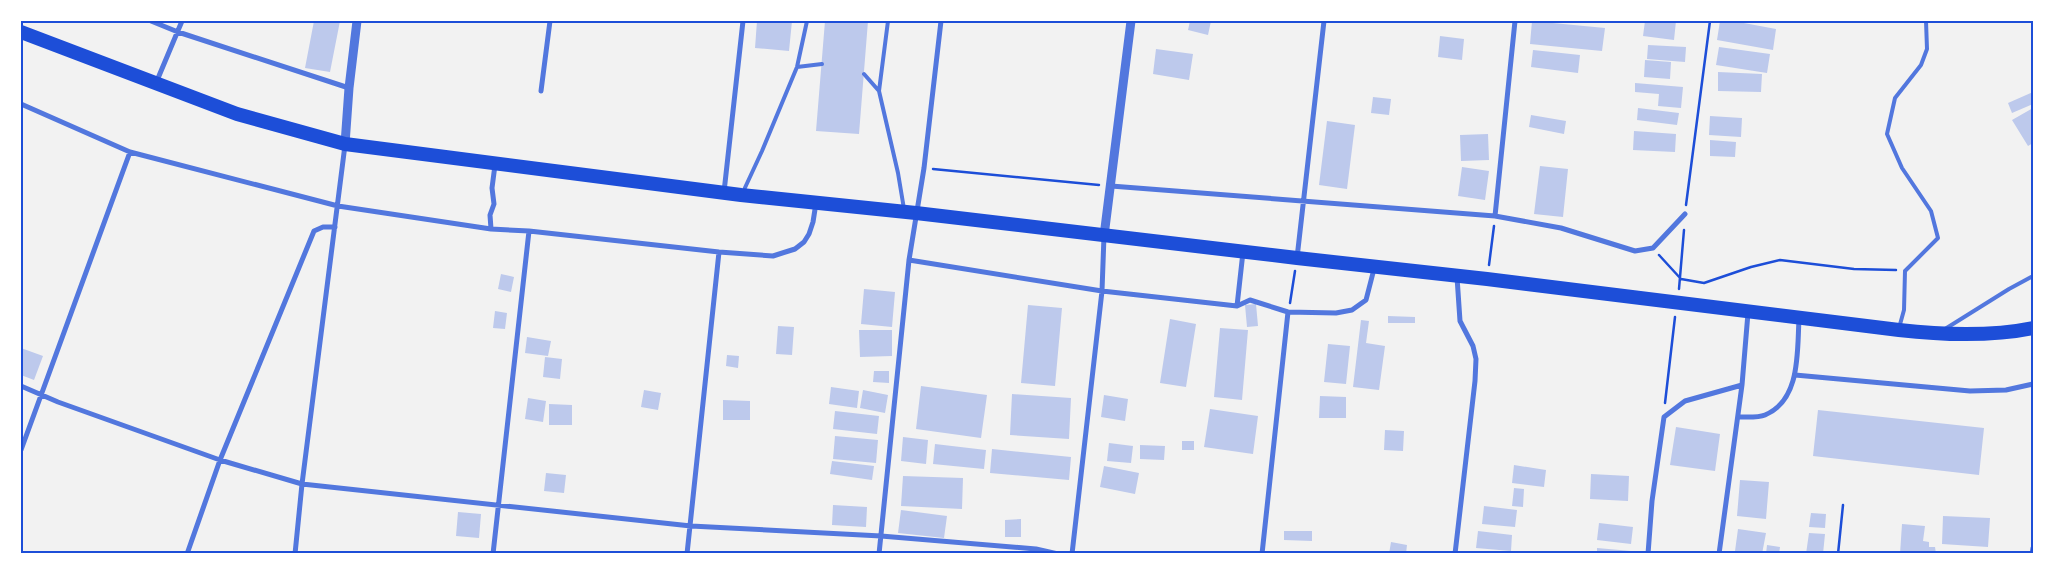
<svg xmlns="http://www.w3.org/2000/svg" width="2054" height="575" font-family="Mulish,sans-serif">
<rect width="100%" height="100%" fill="#f2f2f2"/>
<path fill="#bdc9ec" d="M314,21H340L330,72L305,68Z
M757,21H792L789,51L755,48Z
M825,21H868L859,134L816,131Z
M1190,21H1211L1208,35L1188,30Z
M1532,21L1605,28L1602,51L1530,44Z
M1645,21H1676L1674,40L1643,36Z
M1720,21H1733L1776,29L1773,50L1717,40Z
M1440,36L1464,39L1462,60L1438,57Z
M1648,45L1686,47L1685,62L1647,59Z
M1719,47L1770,54L1767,73L1716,65Z
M1156,49L1193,54L1189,80L1153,74Z
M1533,50L1580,55L1578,73L1531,67Z
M1645,60L1671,62L1670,79L1644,77Z
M1718,72L1762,74L1761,92L1718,91Z
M1635,83L1683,87L1681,108L1658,106L1659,94L1635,92Z
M2033,92V104L2012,113L2008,103Z
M1373,97L1391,99L1389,115L1371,113Z
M1638,108L1679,113L1677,125L1637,120Z
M2033,108V143L2028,146L2012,120Z
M1531,115L1566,121L1564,134L1529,127Z
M1710,116L1742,118L1741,137L1709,135Z
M1327,121L1355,125L1347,189L1319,185Z
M1634,131L1676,134L1675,152L1633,150Z
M1488,134L1489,160L1461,161L1460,135Z
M1710,140L1736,142L1735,157L1710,156Z
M1540,166L1568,169L1563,217L1534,214Z
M1462,167L1489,171L1485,200L1458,196Z
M501,274L514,277L511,292L498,289Z
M864,289L895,292L892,327L861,324Z
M1256,304L1258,326L1247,327L1245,305Z
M1028,305L1062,308L1055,386L1021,383Z
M495,311L507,313L505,329L493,328Z
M1388,316L1415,317V323H1388Z
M1170,319L1196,324L1186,387L1160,383Z
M1361,320L1369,321L1366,343L1385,346L1379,390L1353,387Z
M778,326L794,327L792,355L776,354Z
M1220,328L1248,330L1242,400L1214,397Z
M859,330H892V356L860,357Z
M527,337L551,341L548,356L525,353Z
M1328,344L1350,346L1346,384L1324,382Z
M21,348L43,356L34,380L21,375Z
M727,355L739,356L738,368L726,366Z
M545,357L562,359L560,379L543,377Z
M874,371H889V383L873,382Z
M921,386L987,395L981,438L916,429Z
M831,387L859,391L857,408L829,404Z
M644,390L661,393L658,410L641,407Z
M863,390L888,395L885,413L860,408Z
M1012,394L1071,398L1069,439L1010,435Z
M1104,395L1128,399L1125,421L1101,417Z
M1320,396L1346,397V418H1319Z
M528,398L546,401L543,422L525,419Z
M723,400L750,401V420H723Z
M549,404L572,405V425H549Z
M1210,409L1258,416L1253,454L1204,447Z
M1818,410L1984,428L1979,475L1813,456Z
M835,411L879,416L877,434L833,429Z
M1676,427L1720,434L1715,471L1670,465Z
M1385,430L1404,431L1403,451L1384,450Z
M835,436L878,440L876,463L833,459Z
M903,437L928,440L926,464L901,461Z
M1182,441H1194V450H1182Z
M1109,443L1133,446L1131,463L1107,461Z
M935,444L986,450L984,469L933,464Z
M1140,445L1165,446L1164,460L1140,459Z
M992,449L1071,457L1069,480L990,473Z
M832,461L874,466L872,480L830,474Z
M1514,465L1546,470L1544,487L1512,483Z
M1104,466L1139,473L1135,494L1100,487Z
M546,473L566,475L564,493L544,491Z
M1591,474L1629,476L1628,501L1590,499Z
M903,476L963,478L962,509L901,506Z
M1740,480L1769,482L1766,519L1737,516Z
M1514,488L1524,489L1523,507L1512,506Z
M833,505L867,507L866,527L832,525Z
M1484,506L1517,510L1515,527L1482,524Z
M901,510L947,516L944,538L898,533Z
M458,512L481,514L479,538L456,536Z
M1811,513L1826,514L1825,528L1809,527Z
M1943,516L1990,518L1988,547L1942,544Z
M1021,519V537H1005V520Z
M1599,523L1633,527L1631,544L1597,540Z
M1902,524L1925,526L1923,541L1929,542V547H1935L1936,554H1900Z
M1738,529L1766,533L1762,554L1735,551Z
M1284,531H1312V541L1284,540Z
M1478,531L1512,535L1511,551L1476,548Z
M1809,533L1825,534L1823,554H1806Z
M1391,542L1407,545L1406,554H1389Z
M1767,545L1780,547L1779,554H1766Z
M1597,548L1631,551V554H1597Z"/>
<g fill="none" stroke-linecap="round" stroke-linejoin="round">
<path stroke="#1d4ed8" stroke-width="2.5" d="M933,169L1099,185
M1686,205L1710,21
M1659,255L1681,279L1704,283L1751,267L1780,260L1854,269L1896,270
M1489,265L1494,226
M1679,289L1684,230
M1290,303L1295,271
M1665,403L1675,317
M1838,554L1843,505"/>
<path stroke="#5277de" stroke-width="4" d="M888,21L879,91L898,173L904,209
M797,67L822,64
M864,74L879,91
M743,192L762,151L797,67L807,21
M1899,328L1904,310L1905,271L1938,238L1931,211L1902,168L1887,134L1895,98L1921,65L1927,49L1926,21
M1945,329L2009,289L2033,276"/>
<path stroke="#5277de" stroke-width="5" d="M151,21L178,32L349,88
M156,83L182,21
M541,91L550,21
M21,104L130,152L338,206L491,229L529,231L719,252L773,256L795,249L804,242L809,234L813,222L816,203
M1111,186L1495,216L1561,228L1635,251L1653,248L1685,214
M724,192L743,21
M1495,216L1515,21
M491,229L490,215L494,204L492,188L495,165
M1297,258L1324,21
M909,260L1102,291L1237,306L1250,300L1288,312L1336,313L1352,310L1366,300L1374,269
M1237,306L1243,252
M1795,375L1970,391L2006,390L2033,384
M21,386L58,402L220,460L302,484L691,526L881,536L1036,549L1058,554
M1738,417C1746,417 1758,418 1765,415C1801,400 1797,351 1799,320
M21,450L130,152
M187,554L220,460L314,231L323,227H335
M295,554L302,484L345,145
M493,554L529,231
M687,554L719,252
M879,554L909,260L924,168L941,21
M1072,554L1102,291L1104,236
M1262,554L1288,312
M1455,554L1475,381L1476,359L1473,346L1460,321L1457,277
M1648,554L1652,501L1664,417L1685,401L1742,385
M1719,554L1742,385L1748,313
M2032,554L2033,548"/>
<path stroke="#5277de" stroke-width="9" d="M345,144L349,88L357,21
M1104,236L1131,21"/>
<path stroke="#1d4ed8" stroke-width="14" d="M21,32L237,114L345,144L741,195L916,213L1297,258L1487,279L1899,330C1943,335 1989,337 2033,328"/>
</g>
<rect width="2054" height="575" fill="none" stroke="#ffffff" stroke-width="45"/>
<rect x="22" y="22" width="2010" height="530" fill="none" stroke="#1d4ed8" stroke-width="2"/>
</svg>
